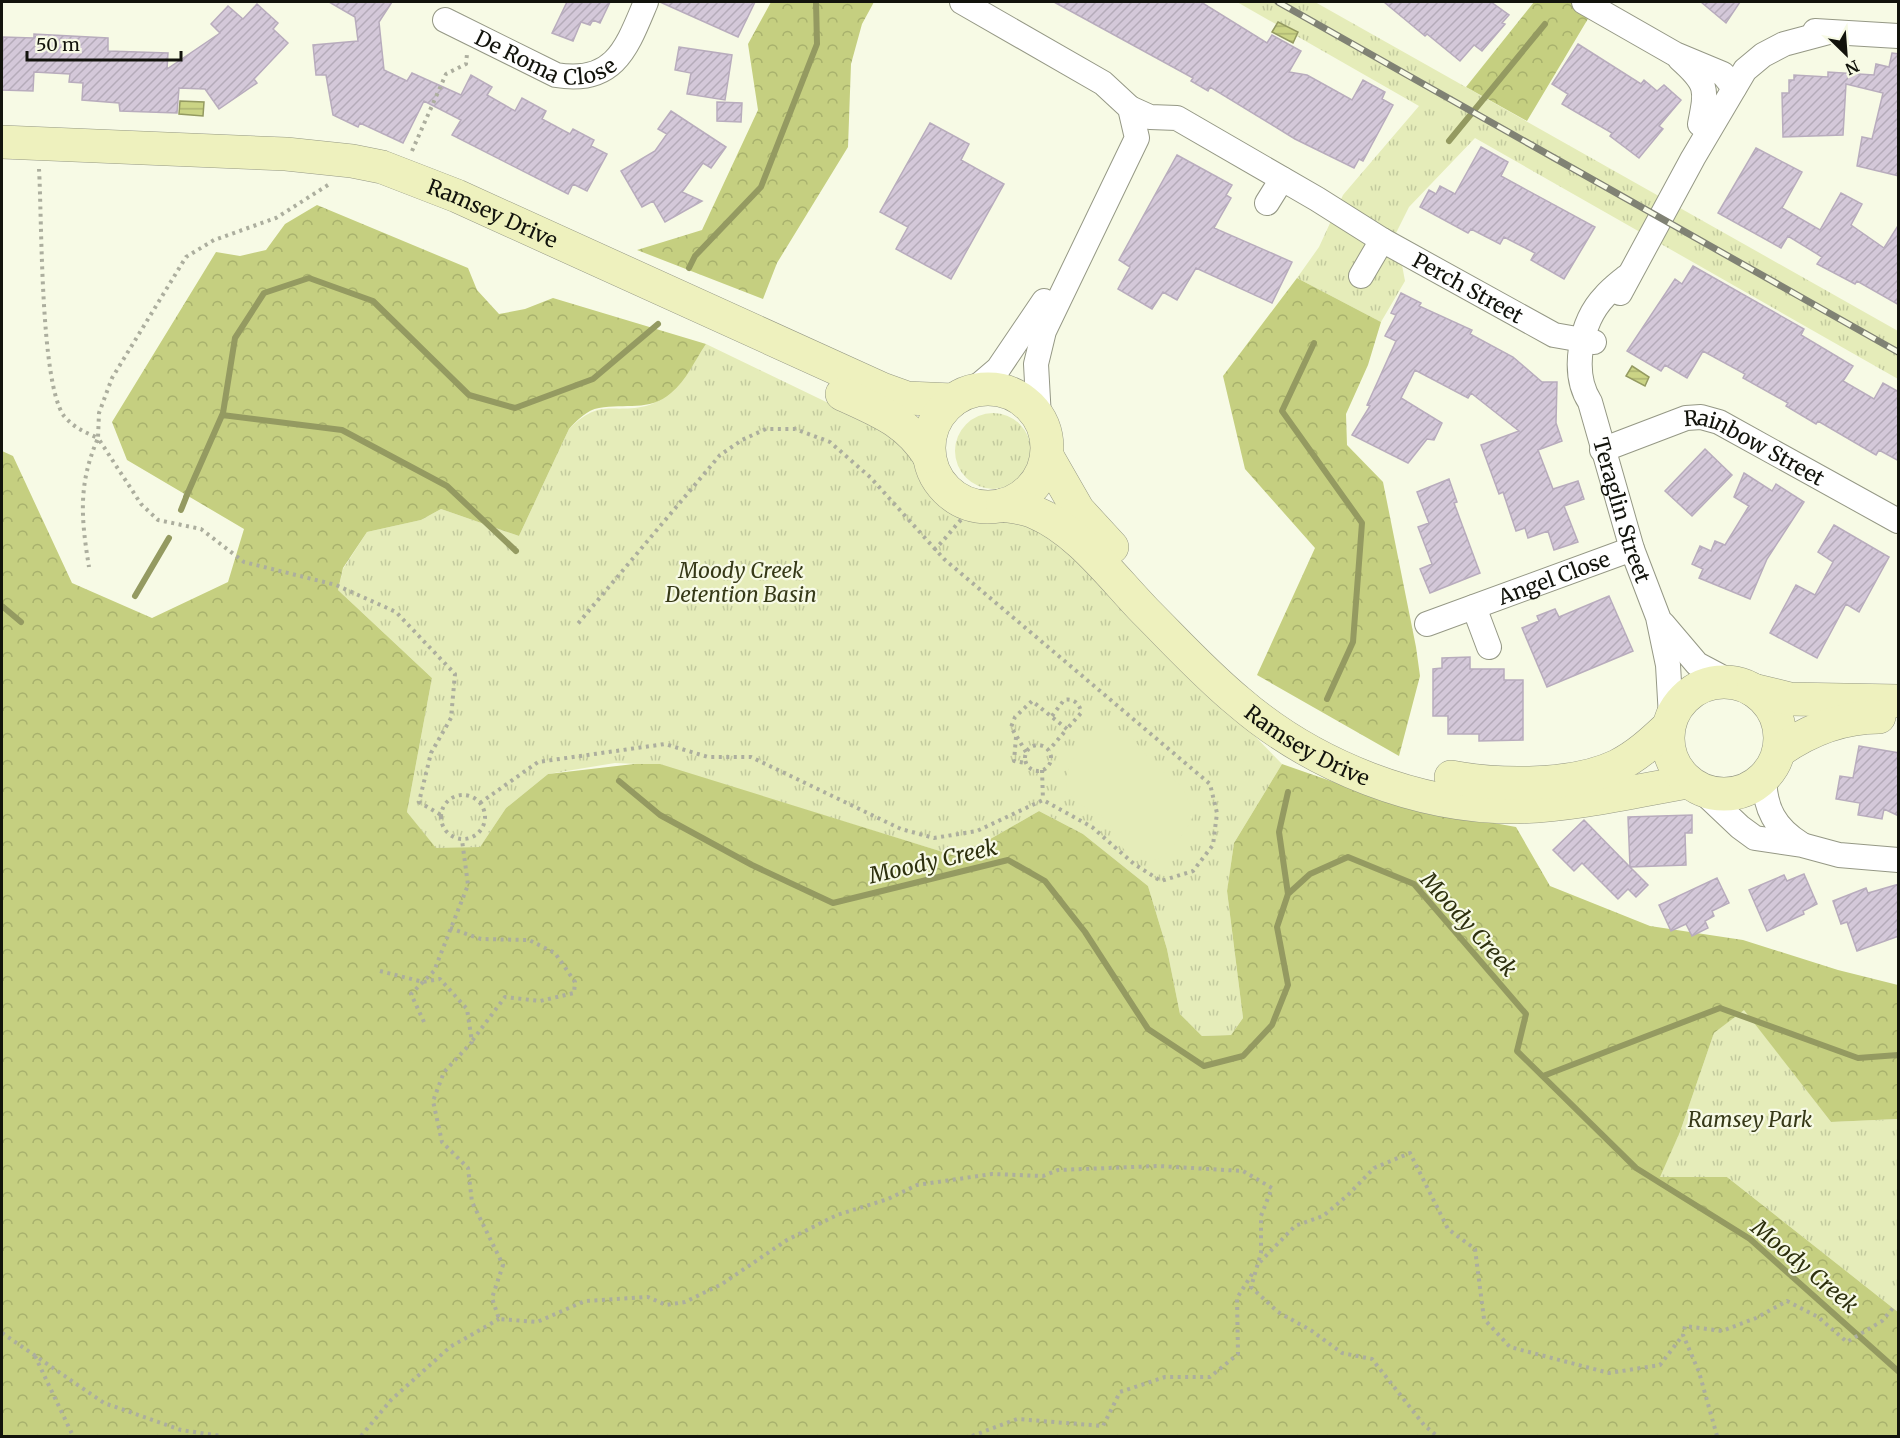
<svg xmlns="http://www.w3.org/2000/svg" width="1900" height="1438" font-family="Merriweather,serif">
<defs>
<pattern id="grass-tufts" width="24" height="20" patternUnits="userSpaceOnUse" patternTransform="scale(1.5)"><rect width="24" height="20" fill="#e5ecb9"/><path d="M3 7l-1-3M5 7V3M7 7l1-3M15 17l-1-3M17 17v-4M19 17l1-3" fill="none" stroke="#c3ca9e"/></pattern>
<pattern id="forest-crowns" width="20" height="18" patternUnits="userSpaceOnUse" patternTransform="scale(1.5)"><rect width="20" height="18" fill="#c5cf80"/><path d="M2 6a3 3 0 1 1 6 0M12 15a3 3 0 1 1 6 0" fill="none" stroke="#a8b16d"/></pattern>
<pattern id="water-rules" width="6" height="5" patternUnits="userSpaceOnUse" patternTransform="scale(1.5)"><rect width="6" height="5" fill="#cbd485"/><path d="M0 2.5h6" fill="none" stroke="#adb572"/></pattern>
<pattern id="building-hatch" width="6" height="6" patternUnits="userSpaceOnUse" patternTransform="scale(1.5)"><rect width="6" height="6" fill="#d4c8d9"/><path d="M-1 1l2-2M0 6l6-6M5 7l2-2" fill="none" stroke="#b5abb9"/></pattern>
</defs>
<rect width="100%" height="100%" fill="#f7fae5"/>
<path fill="url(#grass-tufts)" d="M1237,2H1315L1898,331V379L1475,138L1409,207L1396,233L1405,281L1381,322L1297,278L1319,247L1343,195L1419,106Z
M706,344L903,439L957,509L1043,526L1141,619L1282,764L1234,843L1227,891L1243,1018L1231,1035L1202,1036L1180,1014L1167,949L1148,886L1083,834L1039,811L959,857L660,765L615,763L548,774L506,808L480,847L436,849L407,812L432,678L338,590L343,569L367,532L421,520L441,509L519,536L569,429C601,398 609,414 646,406C667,402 695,362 706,344Z
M955 451a38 38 0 1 1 76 0a38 38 0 1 1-76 0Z
M1744,1009L1831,1122L1898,1119V1312L1727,1177H1659L1680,1132L1714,1033Z"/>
<path fill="url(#forest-crowns)" d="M771,2H874L862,24L851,64L848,147L777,263L763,299L637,250L702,230L758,110L748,44Z
M1534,2H1598L1527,121L1466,87Z
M317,205L468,268L477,290L499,314L525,309L553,298L706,344C695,360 686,381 671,393C649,412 625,403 599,408C587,410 577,420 569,429L519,536L441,509L421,520L367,532L343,568L338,590L432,678L407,812L436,848L480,847L506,808L548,774L634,764H660L959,857L1039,811L1083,834L1148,886L1167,949L1180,1014L1202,1036L1231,1035L1243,1018L1227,891L1234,843L1282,764L1405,807L1516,827L1550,886L1650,926L1743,940L1838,970L1898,985V1119L1831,1122L1744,1010L1714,1033L1680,1132L1660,1177H1727L1898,1312V1436H2V451L13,456L72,583L152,618L228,582L244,529L127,460L112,422L216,252L240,256L266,250L285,224Z
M1297,278L1381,322L1368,365L1346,414L1347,445L1383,482L1416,647L1420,676L1399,756L1257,675L1315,548L1245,469L1223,376Z"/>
<path fill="#e5ecb9" d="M1101,729L1120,730L1133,739L1156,767L1182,786L1194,814C1182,839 1158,878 1127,852C1118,845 1114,830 1107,821C1100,812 1085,809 1076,801C1049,780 1083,743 1101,729Z"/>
<path fill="url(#water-rules)" stroke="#949a61" stroke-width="1.5" d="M1278,22L1298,32L1293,43L1272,32Z
M180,101L204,102L203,116L179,114Z
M1632,366L1649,377L1645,386L1626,376Z"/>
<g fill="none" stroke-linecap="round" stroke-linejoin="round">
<path stroke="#949a61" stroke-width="6" d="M1449,141L1545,24
M689,268L695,256L761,187L817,44L816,2
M1314,343L1282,411L1362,523L1353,642L1327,699
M222,415L342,430L447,486L516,551
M186,497L223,413L235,338L264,293L309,278L373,301L469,395L515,408L593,379L658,324
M181,510L187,495
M135,596L169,538
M2,606L21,622
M619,781L660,815L752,865L833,903L1008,860L1045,881L1085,932L1148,1029L1204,1066L1243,1056L1272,1025L1288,985L1277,927L1288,894L1310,874L1348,857L1414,884L1526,1014L1517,1051L1636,1168L1750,1239L1898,1371
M1288,792L1279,832L1288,894
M1543,1076L1720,1008L1858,1058L1898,1055"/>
</g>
<path fill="url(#building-hatch)" stroke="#b8acbd" stroke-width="1.5" d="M329,2H392L379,22L384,70L407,81L412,73L461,95L471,75L492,87L487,95L515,111L522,98L546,111L542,119L570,134L573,129L594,140L591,146L607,154L587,191L573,184L568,194L452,135L461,120L424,101L403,143L360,123L358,127L333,115L326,75H316L313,45L358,41L355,17Z
M567,2H610L600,23L593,20L590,25L581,22L573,41L552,33Z
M660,2H755L738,37Z
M1054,2H1201L1267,43L1272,35L1301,51L1289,72L1307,75L1352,100L1363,80L1385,92L1382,99L1393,105L1363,161L1359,159L1354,168L1295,139L1210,87L1208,91L1191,81L1193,78Z
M1384,2H1491L1509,15L1502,23L1505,24L1482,51L1474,45L1460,61L1427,34L1425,36Z
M1701,2H1740L1726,23Z
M257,4L278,23L273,29L288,43L254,79L257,83L219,109L205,89L179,88L177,113L120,111L119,103L82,100L83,83L69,82L70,74L34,72L33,91L2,90L3,37L34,38V34L108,38V51L168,53L167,69L220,33L211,24L228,6L243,19Z
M1578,44L1641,84L1644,80L1657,91L1664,85L1681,100L1659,126L1663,129L1639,158L1610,136L1612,133L1562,104L1568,94L1552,84Z
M679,47L732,55L725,100L687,94L691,73L675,70Z
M1892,53L1899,54V176L1857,166L1862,137L1872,139L1883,93L1846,84L1843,135L1783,137L1782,93H1789V80H1794V75L1828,77V72L1874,75L1876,64L1889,67Z
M717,102L742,103L741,122L717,121Z
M671,111L726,147L711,168L703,163L682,192L702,201L665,222L653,201L642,207L621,171L655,151L667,134L658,129Z
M930,123L969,144L961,160L1004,184L951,279L896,249L908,227L880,212Z
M1481,147L1508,162L1501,176L1595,227L1564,279L1531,260L1535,253L1504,237L1500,244L1471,229L1468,233L1420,207L1429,190L1436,194L1440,186L1455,194Z
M1756,148L1802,172L1782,208L1820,230L1841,193L1862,204L1851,225L1884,248L1899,224V305L1857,281L1855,284L1817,264L1822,257L1788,236L1781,248L1718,213Z
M1177,155L1232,185L1226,195L1231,198L1214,228L1292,262L1272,303L1196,268L1177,300L1163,292L1152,309L1118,289L1130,267L1119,260Z
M1693,266L1804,329L1801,335L1853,366L1843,381L1874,399L1883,383L1899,392V461L1879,450L1876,455L1818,421L1816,424L1786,406L1788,403L1743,378L1745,374L1703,351L1687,378L1665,365L1661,371L1627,351L1675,279L1682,284Z
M1401,293L1421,303L1419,306L1472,330L1470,334L1513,357L1542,382H1557L1556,423L1562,441L1538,450L1553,489L1578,481L1584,499L1564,506L1578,542L1554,550L1548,531L1528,538L1525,528L1516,531L1503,492L1499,494L1481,445L1519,431L1471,393L1468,398L1415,370L1401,398L1442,423L1434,440L1427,439L1408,463L1352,435L1370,406L1367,405L1396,341L1385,336L1396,315L1391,313Z
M1705,449L1732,475L1692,516L1665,491Z
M1744,473L1772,491L1776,484L1804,502L1767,559L1750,599L1699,578L1703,569L1692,564L1700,546L1711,551L1715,541L1725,545L1749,506L1734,497Z
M1449,479L1457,502L1454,503L1480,573L1430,593L1420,569L1432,564L1418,527L1429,523L1417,492Z
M1834,525L1889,557L1859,612L1846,604L1817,658L1770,633L1796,585L1815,595L1833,562L1818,552Z
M1609,596L1633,651L1547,687L1522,628L1539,621L1537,616L1555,609L1559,617Z
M1470,657V669H1504V680H1523V740L1479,741V734H1448V716H1433V669L1442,668V658Z
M1859,746L1899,753V816L1884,809L1882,819L1858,815L1860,803L1836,799L1840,776L1853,778Z
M1692,815V833H1685L1686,865L1630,867L1648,885L1636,897L1628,889L1618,899L1582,863L1574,871L1553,850L1584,820L1630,867L1628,817Z
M1804,874L1817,904L1803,911L1804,914L1767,931L1749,890L1784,875L1787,881Z
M1717,878L1729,903L1712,911L1714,916L1705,921L1708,928L1692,936L1686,924L1671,931L1659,905Z
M1899,884V936L1857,951L1847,922L1841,924L1833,901L1866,888L1868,893Z"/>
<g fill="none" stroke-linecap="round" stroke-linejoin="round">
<defs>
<g id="street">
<path d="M962,2L1103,83L1130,108L1137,138L1044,331L1036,364L1039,418"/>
<path d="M1584,2L1675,54L1723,74L1734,88"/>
<path id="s1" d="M445,20L556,75C615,85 627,47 646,2"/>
<path d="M1815,31L1898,36"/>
<path d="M1680,59C1708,84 1707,89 1700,124"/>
<path d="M1130,108L1150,117L1177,118L1317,199L1382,240"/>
<path d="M1267,203L1282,179"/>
<path id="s2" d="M1361,276L1382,240L1554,335L1594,342"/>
<path id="s3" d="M1626,277C1619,283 1611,289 1605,296C1580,322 1571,373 1590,402L1632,549L1658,617L1668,665L1671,717"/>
<path d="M1620,293L1693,158L1745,70L1763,55L1784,44L1829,32"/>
<path d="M971,392L998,369L1044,301"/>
<path id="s4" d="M1602,450L1686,418L1701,417L1719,422L1898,521"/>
<path d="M1474,607L1489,647"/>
<path id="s5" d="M1427,624L1632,549"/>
<path d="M1663,624L1697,664L1731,682"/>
<path d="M1764,778C1765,809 1775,828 1801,844"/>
<path d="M1702,791L1740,827L1755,838L1802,845L1839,855L1898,860"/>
</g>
<g id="secondary">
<path id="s6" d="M2,142L286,154L352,161L382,167L457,196L882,389L907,398L953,400"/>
<circle cx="988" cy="448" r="59"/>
<path d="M842,394C879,411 907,421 929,456"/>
<path d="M1047,456L1078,510L1112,547"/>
<path id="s7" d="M1003,505C1013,507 1025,508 1034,512C1078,530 1112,577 1145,611C1176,642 1205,674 1239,702C1313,766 1419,808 1517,807C1575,805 1631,792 1687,782"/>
<circle cx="1724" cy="738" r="56"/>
<path d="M1753,690L1790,699L1898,701"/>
<path d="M1779,751C1809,730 1842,717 1879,717"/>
<path d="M1451,777C1498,786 1573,787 1617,766C1637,756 1652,742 1668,727"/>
</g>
</defs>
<use href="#street" stroke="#959885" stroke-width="26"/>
<use href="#secondary" stroke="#959885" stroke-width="34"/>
<path stroke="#acae9e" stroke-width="4" stroke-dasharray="3 4.5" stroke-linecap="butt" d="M412,151L446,74L466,64L467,54
M39,169C42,218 40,383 64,416C74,428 85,432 98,438C78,484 81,518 89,567
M328,185L276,218L214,240L186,257L112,378L99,413L98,438L141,504L158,520L201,529L244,562L336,585L396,612L455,674L451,718L431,753L419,802L441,815
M934,550C950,535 959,518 977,506
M1052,716L1064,700C1073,698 1080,703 1081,713L1067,729
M1016,737L1014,761L1026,763
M1025 758a13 13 0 1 1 26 0a13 13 0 1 1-26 0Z
M1026,752L1011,727L1015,717L1032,701L1067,729L1049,750
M1042,770L1043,800
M441 817a22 22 0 1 1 44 0a22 22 0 1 1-44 0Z
M480,803L538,762L665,744L708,757H751L901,829L934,838L977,831L1043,800L1092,827L1134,864L1161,881L1193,871L1213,845L1217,813L1210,784L944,559L871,478L830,442L795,429H766L742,440L720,455L576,626
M450,928L481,939L529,940L555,953L575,982L574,993L540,1001L505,997L472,1041
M380,971L423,982L440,979L467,1009L472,1042L444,1072L433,1101L442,1142L468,1168L472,1202L503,1265L492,1298L499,1319L537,1322L585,1301L648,1297L666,1305L685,1302L722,1284L787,1240L837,1215L888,1199L917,1185L992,1174L1043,1176L1058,1170L1158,1166L1243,1171L1272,1188L1261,1216V1253L1251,1287L1278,1312L1312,1331L1342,1353L1372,1359L1424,1425L1437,1436
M424,1022L411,994L434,971L468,885L462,840
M1260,1262L1295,1226L1323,1216L1348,1195L1374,1168L1410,1153L1448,1229L1475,1249L1484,1319L1510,1347L1609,1373L1660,1365L1683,1335
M2,1333L104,1403L181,1430L221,1436
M35,1356L73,1436
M361,1436L391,1400L450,1347L499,1319
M972,1436L1017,1419L1103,1426L1120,1392L1165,1377H1210L1238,1354L1237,1298L1254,1271
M1717,1436L1699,1372L1683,1335L1685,1326L1722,1331L1756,1318L1787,1301L1818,1317L1847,1342L1882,1321L1893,1308"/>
<use href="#street" stroke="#fff" stroke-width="24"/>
<use href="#secondary" stroke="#eef1be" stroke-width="33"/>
<defs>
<path id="rail" d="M1278,2L1898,352"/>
</defs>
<use href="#rail" stroke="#808274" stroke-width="7"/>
<use href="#rail" stroke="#f7fae5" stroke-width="4.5" stroke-dasharray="14" stroke-linecap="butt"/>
</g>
<g text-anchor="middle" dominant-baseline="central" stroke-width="4.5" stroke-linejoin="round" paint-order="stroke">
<g font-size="21" fill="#12130c" stroke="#f7fae5">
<text stroke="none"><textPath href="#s1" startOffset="110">De Roma Close</textPath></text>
<text stroke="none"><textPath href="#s6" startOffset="501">Ramsey Drive</textPath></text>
<text stroke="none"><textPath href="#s2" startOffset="140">Perch Street</textPath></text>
<text stroke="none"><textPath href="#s4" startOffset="165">Rainbow Street</textPath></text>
<text stroke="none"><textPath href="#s3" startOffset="255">Teraglin Street</textPath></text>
<text stroke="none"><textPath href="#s5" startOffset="135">Angel Close</textPath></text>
<text stroke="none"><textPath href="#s7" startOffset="394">Ramsey Drive</textPath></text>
</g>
<g font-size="21" font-style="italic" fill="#363917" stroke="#f7fae5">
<text x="741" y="570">Moody Creek<tspan x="741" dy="24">Detention Basin</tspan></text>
<text x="1750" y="1119">Ramsey Park</text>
</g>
<g font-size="22" font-style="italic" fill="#2d300e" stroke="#f7fae5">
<text transform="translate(933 861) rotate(-13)">Moody Creek</text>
<text transform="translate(1469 924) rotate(48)">Moody Creek</text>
<text transform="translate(1805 1266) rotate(40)">Moody Creek</text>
</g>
</g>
<rect width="1900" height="1438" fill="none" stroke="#12130c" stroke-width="6"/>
<g transform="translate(1846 54) rotate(155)" stroke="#f7fae5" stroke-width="4.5" paint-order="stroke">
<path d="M0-4.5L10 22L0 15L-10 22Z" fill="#12130c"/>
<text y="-9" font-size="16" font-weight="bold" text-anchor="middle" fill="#12130c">N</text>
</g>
<path d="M27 51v9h154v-9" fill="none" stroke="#12130c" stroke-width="3"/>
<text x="36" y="51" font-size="18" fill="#12130c" stroke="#f7fae5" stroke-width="4.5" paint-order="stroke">50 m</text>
</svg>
